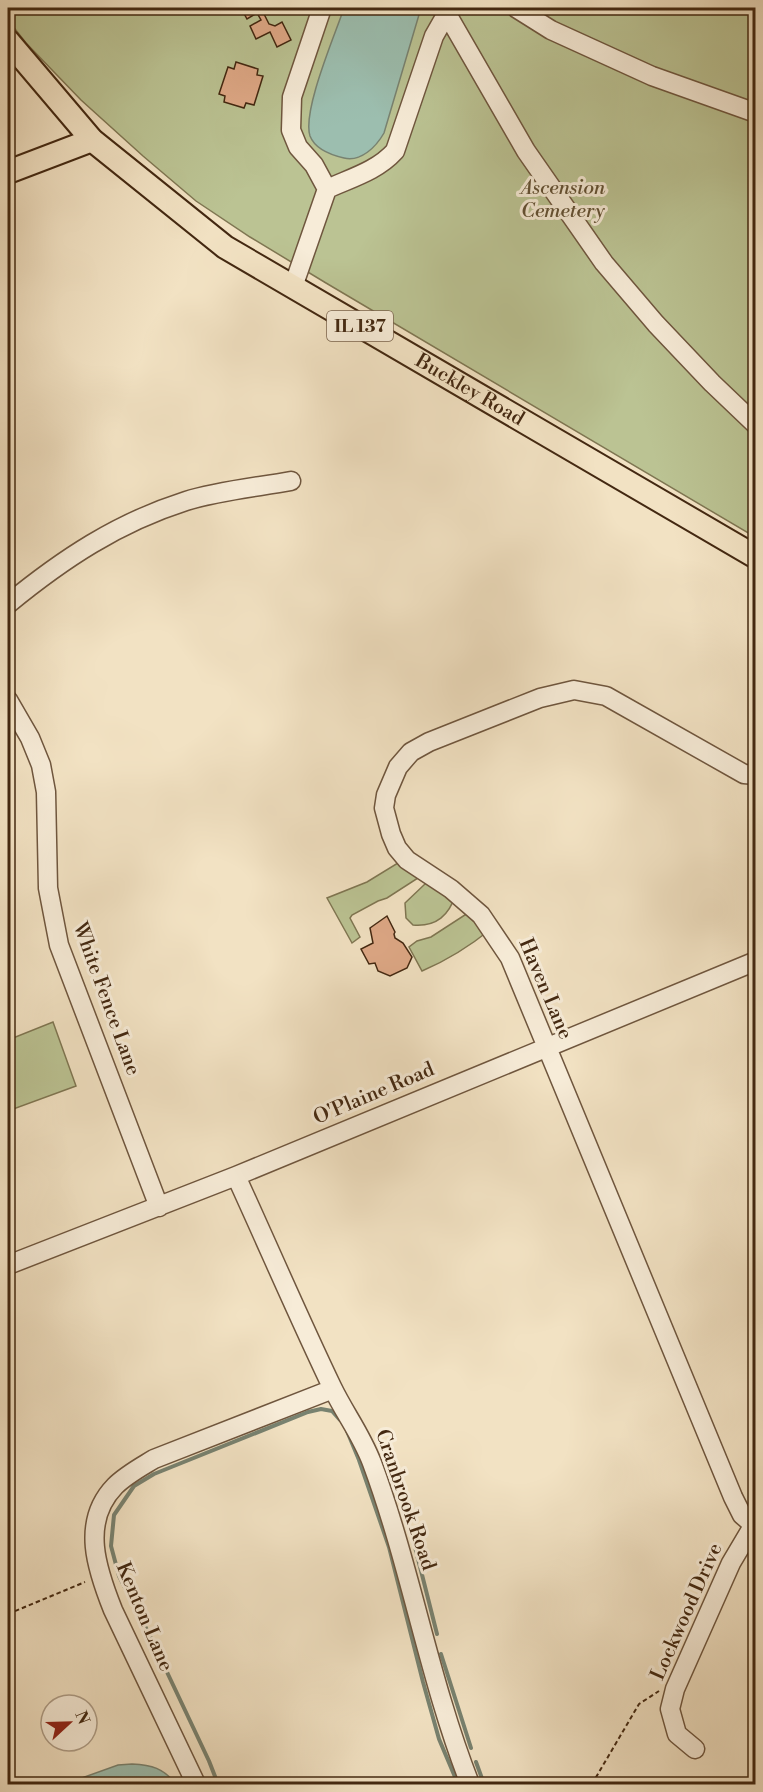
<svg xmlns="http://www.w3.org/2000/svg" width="763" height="1792" font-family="'Libre Bodoni',serif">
<rect width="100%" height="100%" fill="#f2e2c3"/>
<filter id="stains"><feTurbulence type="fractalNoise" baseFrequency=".00333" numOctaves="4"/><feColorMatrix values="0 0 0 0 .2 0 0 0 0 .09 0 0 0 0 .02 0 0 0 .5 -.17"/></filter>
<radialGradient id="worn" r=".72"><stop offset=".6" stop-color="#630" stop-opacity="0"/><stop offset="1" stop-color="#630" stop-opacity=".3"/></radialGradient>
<path fill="#bbc393" stroke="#7f7652" stroke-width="1.5" d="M8,8H755V537L326,283L250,237L196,201L143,156L81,100L26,43L8,20Z
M406,858L418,878L387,898L378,901L352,915L350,918L360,937L352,943L327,898L367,882Z
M426,883L456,894C449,915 437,927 413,925L406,918L405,903Z
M474,909L491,929C470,946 448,960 422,971L409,947L417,941L431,937Z
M53,1022L76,1086L8,1111V1040Z"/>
<path fill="#9cbeaf" stroke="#788270" stroke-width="1.5" d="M344,8H421L384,133C376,147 361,162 344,158C331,155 315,149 310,136C302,111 335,35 344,8Z
M132,1764C152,1765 163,1768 176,1784H65L118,1765Z"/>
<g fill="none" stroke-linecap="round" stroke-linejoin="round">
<path stroke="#788270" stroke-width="4" d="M347,1431L359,1460L389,1547L423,1682L439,1739L458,1784
M416,1538L420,1534
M414,1543L437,1634
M441,1654L471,1748
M476,1762L484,1784
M218,1784L209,1761L149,1634L119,1576L111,1546L114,1515L134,1486L154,1474L308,1412L321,1409L332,1411L340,1420"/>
</g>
<path fill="#dfa987" stroke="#432811" stroke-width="1.5" d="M241,8H261L269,24L275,26L282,22L291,40L277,47L270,32L256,39L250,26L261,20L257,13L247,19Z
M236,62L258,69L257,75L263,76L254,105L246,103L244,108L224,102L225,96L219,94L228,67L234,69Z
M387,916L395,932L394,934L395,938L403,943L412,957L407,968L390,976L378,971L375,963L369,964L361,949L373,943L370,928Z"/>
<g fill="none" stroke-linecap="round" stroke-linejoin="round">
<defs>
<path id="minor" d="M322,8L292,97L291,130L298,147L314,165L327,189
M516,8L551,30L652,76L756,113
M447,14L526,151L604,263L656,324L712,383L756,425
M293,287L327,189C351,178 377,171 395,151L434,36L450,8
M8,604C63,559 117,523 186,501C217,491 258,487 291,481
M8,700L30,738L41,765L46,792L48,888L59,945L159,1207
M756,775L744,774L606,696L574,690L540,698L429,742L411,752L398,767L386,795L384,808L391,834L397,848L407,860L451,889L481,915L510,958L733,1497L742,1515L756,1527
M236,1176C268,1246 299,1318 332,1387C345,1414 361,1434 372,1463C411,1568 429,1680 470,1784
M8,1265L236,1176L756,961
M695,1749L677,1734L670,1709L675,1689L731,1563L753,1526
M196,1784L113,1610C97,1570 80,1522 115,1486C126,1475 141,1467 154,1459L333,1389"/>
<g id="major">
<path id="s1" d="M8,41L92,140L225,247L756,557"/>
<path d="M8,172L92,140"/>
</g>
</defs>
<use href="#minor" stroke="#6f563e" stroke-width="21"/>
<use href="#major" stroke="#432811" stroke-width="26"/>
<path stroke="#432811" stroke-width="2" stroke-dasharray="4.5 3" stroke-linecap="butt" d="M8,1614L85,1582
M592,1784L639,1704L659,1691"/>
<use href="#minor" stroke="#f7ecd8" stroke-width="18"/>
<use href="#major" stroke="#f2e2c3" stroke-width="22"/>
</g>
<g text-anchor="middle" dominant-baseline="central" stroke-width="6" stroke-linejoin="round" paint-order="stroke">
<rect fill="#f7ecd8" stroke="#79634d" stroke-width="1.5" x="327" y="311" width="66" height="30" rx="4.5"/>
<g font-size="18" font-weight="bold" fill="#432811">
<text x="360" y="326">IL 137</text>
</g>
<g font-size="20" font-style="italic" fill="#614f32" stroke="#f7ecd8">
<text x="563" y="188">Ascension<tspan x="563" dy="23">Cemetery</tspan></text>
</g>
<g font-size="20" fill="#432811" stroke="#f7ecd8">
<text stroke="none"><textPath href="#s1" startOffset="584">Buckley Road</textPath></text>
<text transform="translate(545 989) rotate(67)">Haven Lane</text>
<text transform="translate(106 999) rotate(70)">White Fence Lane</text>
<text transform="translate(374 1094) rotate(-23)">O'Plaine Road</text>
<text transform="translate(405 1500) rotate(71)">Cranbrook Road</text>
<text transform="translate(687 1612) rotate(-66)">Lockwood Drive</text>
<text transform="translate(144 1617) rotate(67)">Kenton Lane</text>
</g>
</g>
<rect width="763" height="1792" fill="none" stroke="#f2e2c3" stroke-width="30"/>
<rect x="9" y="9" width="745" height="1774" fill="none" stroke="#432811" stroke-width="3"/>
<rect x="15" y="15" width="733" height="1762" fill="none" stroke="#432811" stroke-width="1.5"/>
<g transform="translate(69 1723) rotate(68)"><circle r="28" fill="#f7ecd8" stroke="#af9e88" stroke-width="1.5"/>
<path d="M0-4.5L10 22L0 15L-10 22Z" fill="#8f2418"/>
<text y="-9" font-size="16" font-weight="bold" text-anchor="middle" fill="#432811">N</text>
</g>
<rect width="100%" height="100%" filter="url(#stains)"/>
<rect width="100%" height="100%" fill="url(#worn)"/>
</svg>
